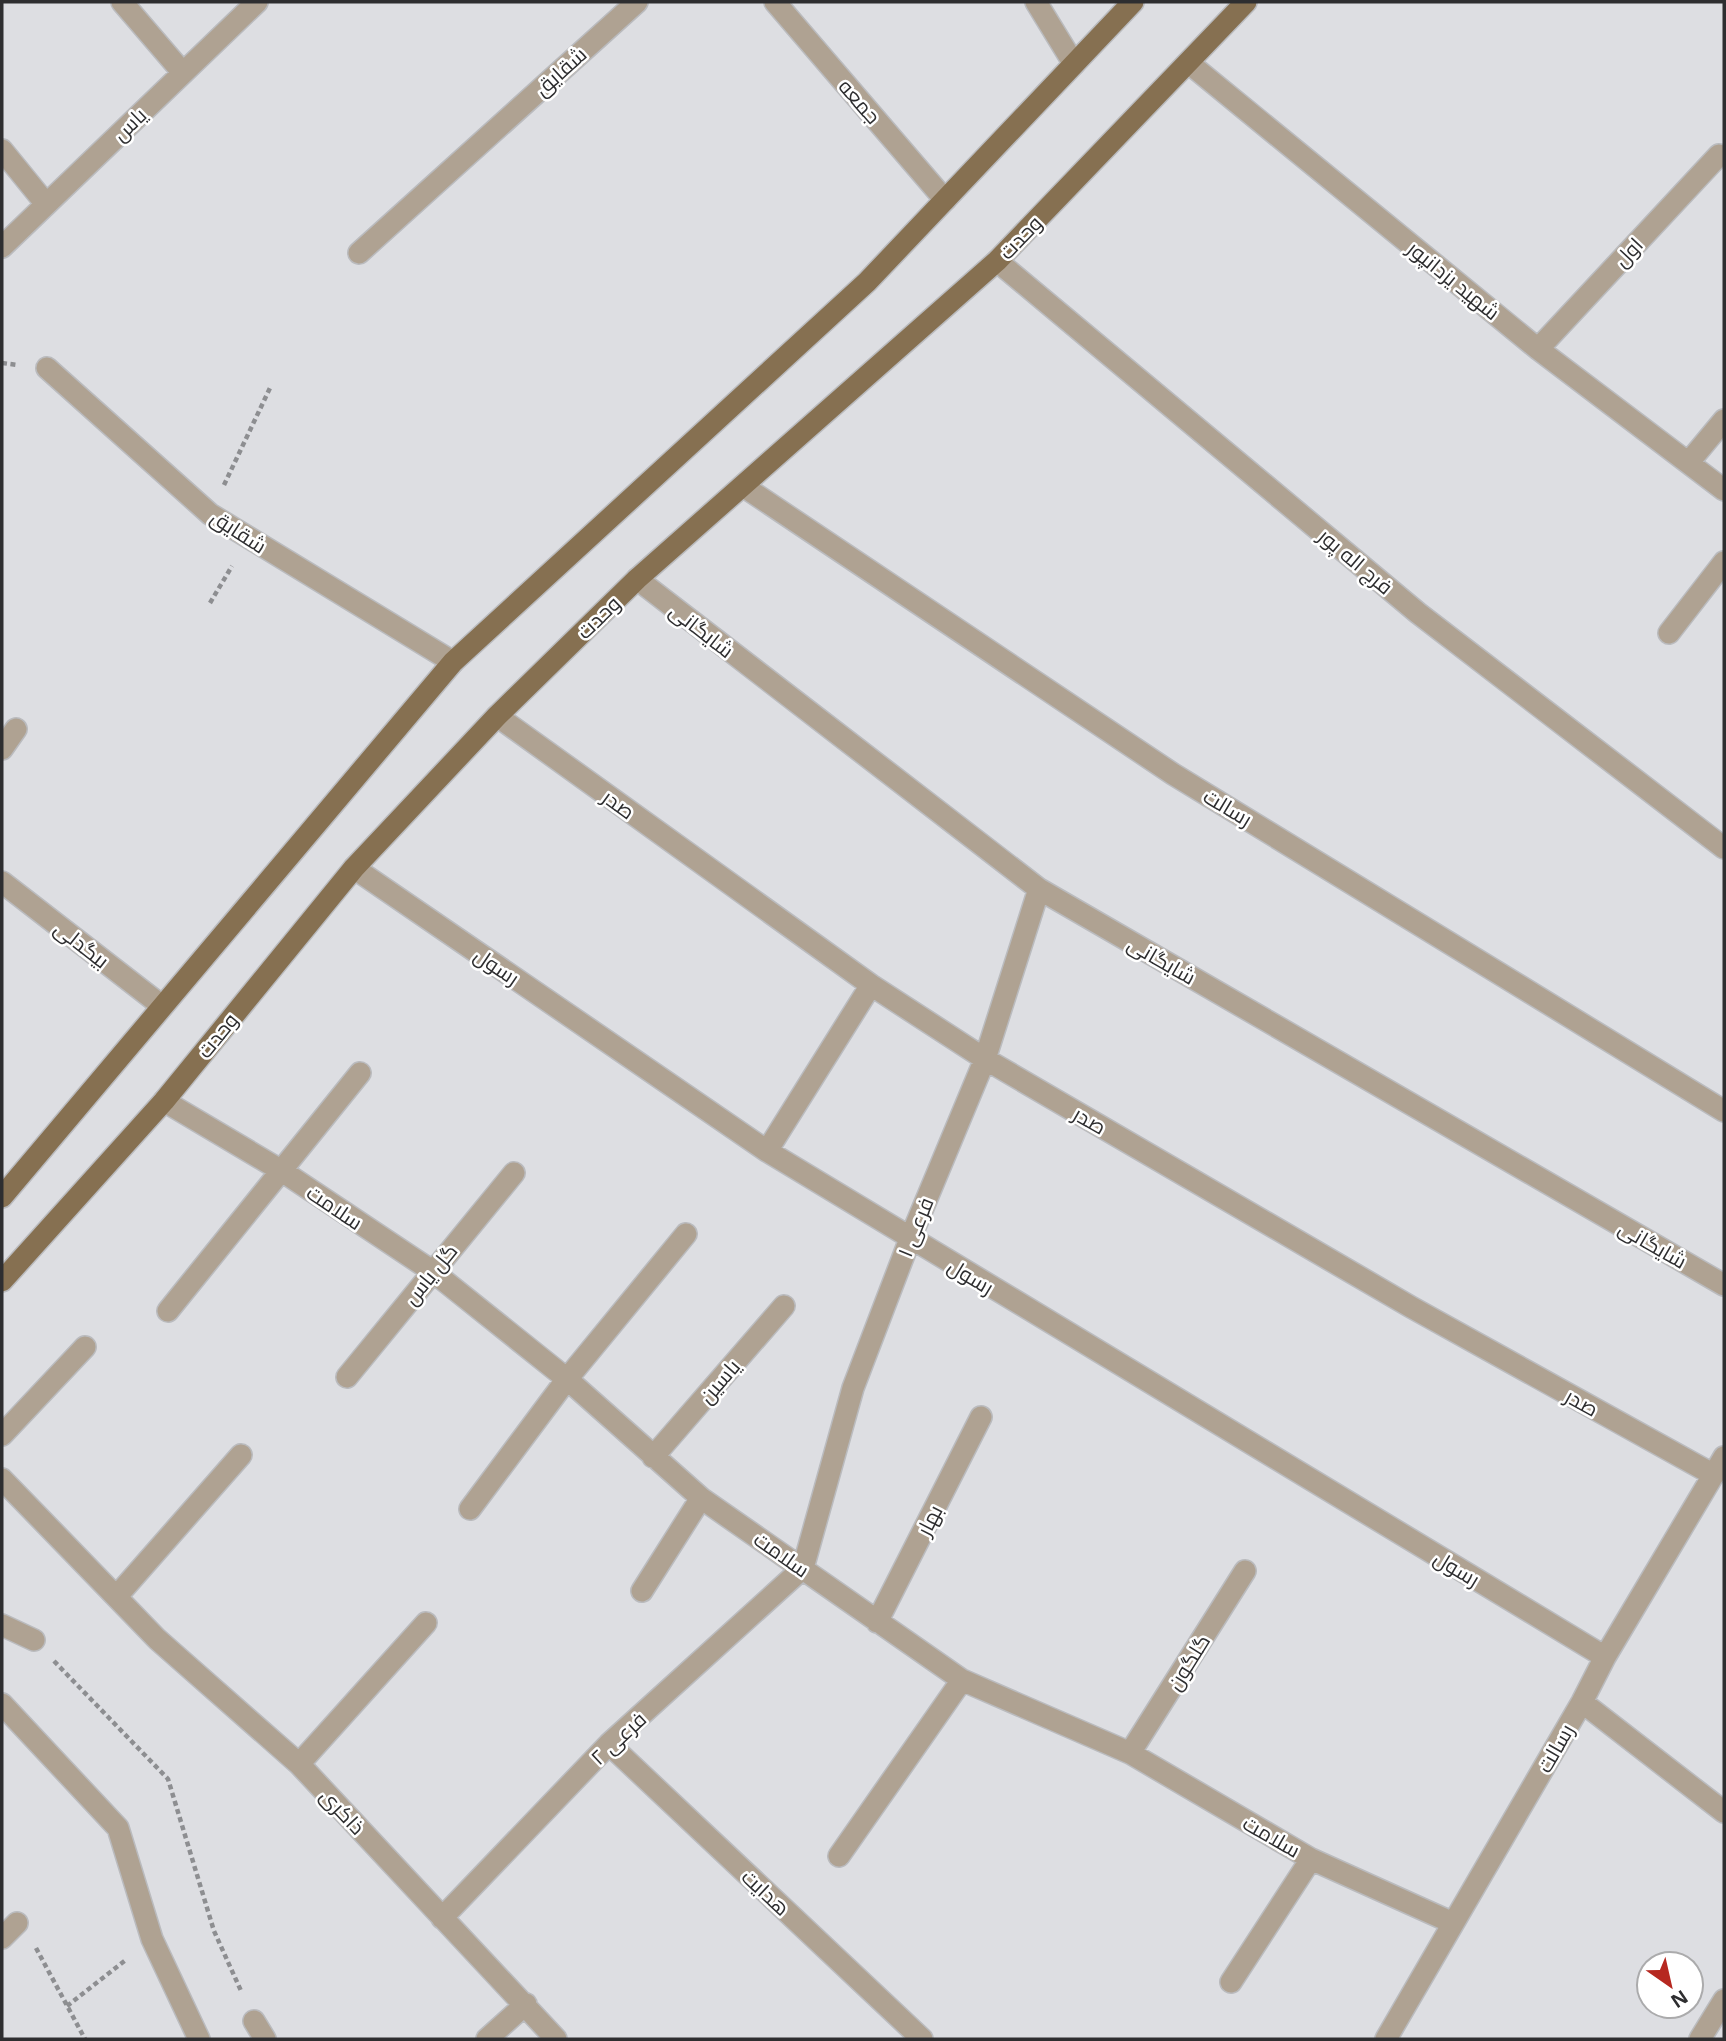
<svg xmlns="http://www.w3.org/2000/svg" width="1726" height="2041" font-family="'Noto Sans',Cairo,sans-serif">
<rect width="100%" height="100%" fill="#dddee2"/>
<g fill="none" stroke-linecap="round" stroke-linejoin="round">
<defs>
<path id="minor" d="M122,2L183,73
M775,2L945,200
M1036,2L1074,64
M1190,64L1538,349L1724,490
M2,150L46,204
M2,247L257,2
M359,253L637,2
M997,261L1418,613L1724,848
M1538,349L1719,155
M47,368L210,514L453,662
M1689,462L1724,420
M743,486L1173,774L1724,1111
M637,579L1039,889L1724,1285
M1669,633L1724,562
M497,716L871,985L985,1059L1411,1307L1714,1475
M2,749L16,729
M354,868L767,1151L1605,1657
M2,882L162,1006
M164,1101L282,1171L432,1271L567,1379L701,1498L962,1680L1130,1753L1311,1859L1453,1923
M767,1151L871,985
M168,1311L360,1073
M347,1377L514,1173
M2,1435L85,1347
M653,1457L784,1306
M2,1479L157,1639L299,1764L556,2039
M470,1509L567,1379L686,1234
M642,1591L701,1498
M117,1596L241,1455
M877,1622L981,1417
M2,1625L34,1640
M1582,1702L1724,1812
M2,1704L118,1828L152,1939L199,2039
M609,1744L922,2039
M1130,1753L1245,1571
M299,1764L426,1623
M839,1856L962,1680
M442,1918L609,1744L803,1568L853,1388L910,1239L985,1059L1039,889
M2,1938L17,1923
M1231,1982L1311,1859
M254,2021L265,2039
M487,2039L526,2004
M1386,2039L1582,1702L1605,1657L1724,1457
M1700,2039L1724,2000"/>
<path id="major" d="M2,1197L453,662L867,282L1133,2
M2,1281L164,1101L354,868L497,716L637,579L997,261L1246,2"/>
</defs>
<use href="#minor" stroke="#babbbe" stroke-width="24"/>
<use href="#major" stroke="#babbbe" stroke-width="24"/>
<path stroke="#8d8e91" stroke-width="4.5" stroke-dasharray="5 3.5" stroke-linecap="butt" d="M2,363L18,365
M224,485L270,388
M210,603L232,566
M54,1661L168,1779L214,1931L242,1993
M36,1948L85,2039
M67,2006L127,1959"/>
<use href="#minor" stroke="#afa292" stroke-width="21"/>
<use href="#major" stroke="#867051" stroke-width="21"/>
</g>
<g text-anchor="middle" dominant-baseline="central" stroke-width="5" stroke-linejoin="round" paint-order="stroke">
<g font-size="21" fill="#2e2e30" stroke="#fff">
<text transform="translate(560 71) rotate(-42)">شقایق</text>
<text transform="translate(860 101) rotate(49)">جمعه</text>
<text transform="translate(129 124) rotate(-44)">یاس</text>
<text transform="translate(1020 237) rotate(-46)">وحدت</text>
<text transform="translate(1628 252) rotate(-47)">اول</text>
<text transform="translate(1454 280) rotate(39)">شهید یزدانپور</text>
<text transform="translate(239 531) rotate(33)">شقایق</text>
<text transform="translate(1356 561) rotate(40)">فرج اله پور</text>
<text transform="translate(598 617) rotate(-44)">وحدت</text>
<text transform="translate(702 630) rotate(38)">شایگانی</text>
<text transform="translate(619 804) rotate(36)">صدر</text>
<text transform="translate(1228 807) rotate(31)">رسالت</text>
<text transform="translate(82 944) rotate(38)">بیگدلی</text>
<text transform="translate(1162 960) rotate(30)">شایگانی</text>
<text transform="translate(497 966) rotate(34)">رسول</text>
<text transform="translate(217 1035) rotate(-51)">وحدت</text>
<text transform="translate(1090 1120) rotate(30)">صدر</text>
<text transform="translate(335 1207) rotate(34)">سلامت</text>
<text transform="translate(915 1227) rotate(-68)">فرعی ۱</text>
<text transform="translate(1653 1244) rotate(30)">شایگانی</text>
<text transform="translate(430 1274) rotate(-51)">گل یاس</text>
<text transform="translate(971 1276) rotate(31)">رسول</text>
<text transform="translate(719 1381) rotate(-49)">یاسین</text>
<text transform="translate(1582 1402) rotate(29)">صدر</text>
<text transform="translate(929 1520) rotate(-63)">بهار</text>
<text transform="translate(782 1554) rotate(35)">سلامت</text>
<text transform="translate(1457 1568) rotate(31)">رسول</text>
<text transform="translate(1188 1662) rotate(-58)">گلگون</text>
<text transform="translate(618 1738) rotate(-43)">فرعی ۲</text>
<text transform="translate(1555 1748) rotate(-60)">رسالت</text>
<text transform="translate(343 1811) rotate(47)">ذاکری</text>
<text transform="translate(1272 1836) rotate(30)">سلامت</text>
<text transform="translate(766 1892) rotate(43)">هدایت</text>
</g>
</g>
<rect width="1726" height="2041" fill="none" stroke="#2e2e30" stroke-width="7"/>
<g transform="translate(1670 1985) rotate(146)"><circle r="33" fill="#ffffff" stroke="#ababac" stroke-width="2"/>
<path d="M0-5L12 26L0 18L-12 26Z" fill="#b62820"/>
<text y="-10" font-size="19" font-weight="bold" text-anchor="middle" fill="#2e2e30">N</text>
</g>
</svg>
